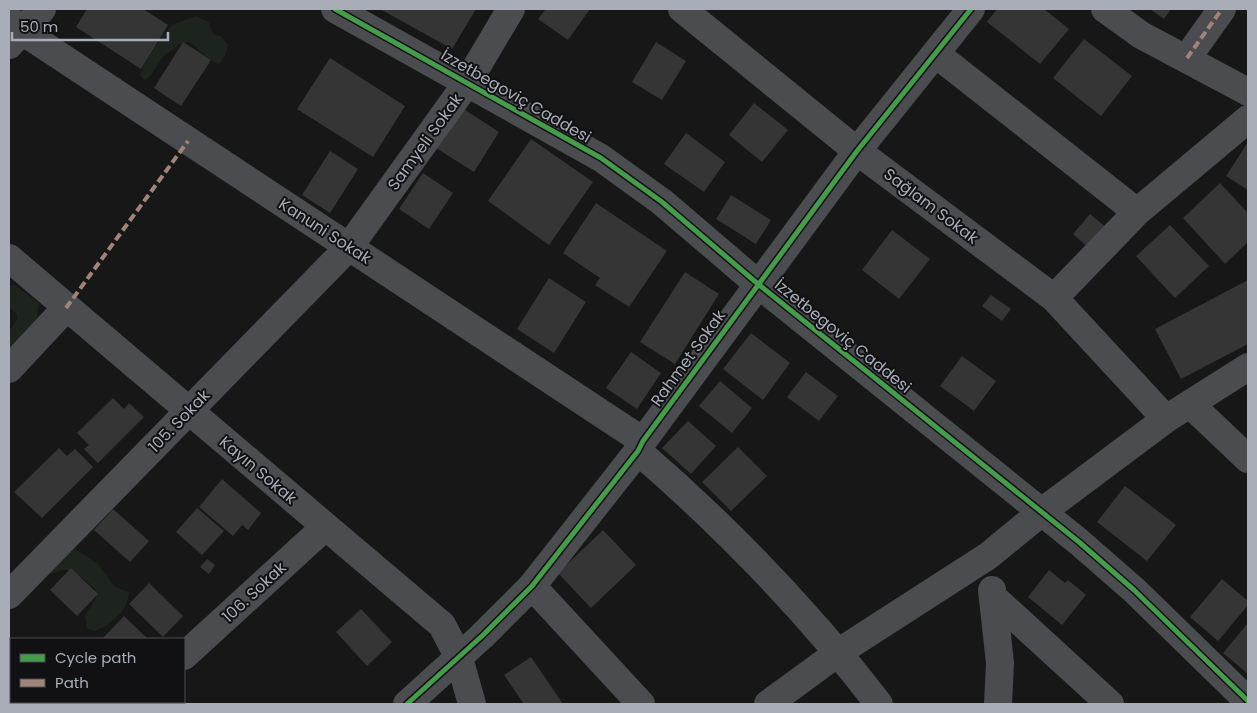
<svg xmlns="http://www.w3.org/2000/svg" width="1257" height="713" font-family="Poppins,sans-serif">
<rect width="100%" height="100%" fill="#171717"/>
<path fill="#1d241e" d="M196,16L209,22L213,34L221,36L228,45L225,56L219,64C208,61 199,49 190,42L179,44C174,50 172,50 166,54C157,61 156,73 145,80L140,75C142,66 165,30 173,25C180,21 189,19 196,16Z
M15,285L39,303L36,325L9,351V331L17,320V314L9,307V286Z
M75,549L98,564L115,587L129,592C128,611 112,624 95,631L87,628L85,616L96,598V590C82,577 70,563 51,574L49,565L66,550Z"/>
<path fill="#353536" d="M87,9H143L168,25L141,69L76,27Z
M380,9H476L452,49Z
M546,9H590L568,40L538,19Z
M997,9H1044L1069,29L1040,64L987,22Z
M1150,9H1171L1164,19Z
M1084,39L1132,76L1101,116L1053,78Z
M183,42L211,60L181,106L154,88Z
M656,42L686,61L662,100L632,82Z
M330,58L405,106L373,157L297,109Z
M754,103L788,130L762,162L729,135Z
M462,108L499,132L474,172L436,148Z
M686,133L725,162L704,192L664,164Z
M531,139L593,182L549,245L488,201Z
M1248,142V190L1226,176Z
M330,151L358,169L330,213L302,195Z
M423,173L453,193L429,229L399,209Z
M1220,183L1248,213V242L1225,264L1183,218Z
M731,195L771,220L756,244L716,219Z
M596,203L667,251L629,307L595,285L600,278L563,253Z
M1090,214L1107,228L1090,249L1073,234Z
M1170,225L1209,266L1175,298L1136,256Z
M892,230L930,259L899,299L862,270Z
M685,272L719,294L675,364L640,342Z
M549,278L586,302L554,353L517,329Z
M1248,280V344L1181,379L1155,329Z
M991,295L1011,309L1002,321L982,306Z
M751,333L790,363L763,400L723,369Z
M631,352L661,373L637,409L606,388Z
M962,356L996,381L974,411L940,386Z
M806,372L838,396L819,421L787,397Z
M720,381L752,408L732,433L699,406Z
M113,398L124,409L129,403L144,417L98,463L84,449L89,445L77,433Z
M688,421L716,446L691,474L662,448Z
M738,447L767,476L731,511L702,482Z
M59,448L67,456L75,449L93,467L42,518L14,492Z
M222,479L261,513L248,530L242,525L233,536L199,507Z
M1125,486L1176,525L1147,561L1097,522Z
M197,508L224,531L202,555L176,532Z
M113,509L149,541L130,562L94,530Z
M603,530L636,565L591,608L558,573Z
M207,559L215,565L209,574L200,567Z
M71,568L98,594L77,616L50,590Z
M1049,570L1065,583L1068,580L1086,595L1062,625L1028,597Z
M1222,579L1248,601V605L1218,641L1190,617Z
M149,583L183,616L163,637L129,604Z
M361,609L392,642L367,666L336,632Z
M124,616L148,639H102Z
M1248,623V674L1223,653Z
M531,657L563,704H524L504,675Z"/>
<g fill="none" stroke-linecap="round" stroke-linejoin="round">
<path stroke="#4b4c50" stroke-width="28" d="M335,9L601,158L662,202L758,284L1079,542L1134,590L1248,701
M682,9L857,151L1054,298L1166,419
M1105,9L1141,35L1248,92
M9,19L22,31L643,441
M9,45L42,9
M936,54L1137,212
M1187,58L1222,9
M9,258L442,625L459,658L472,704
M1054,298L1137,212L1248,119
M9,369L66,308
M1190,404L1248,459
M638,451C726,527 808,612 879,704
M532,586L641,704
M992,590L1000,663L998,704
M9,595L349,247L467,83L511,9
M993,597L1110,704
M184,656L325,527
M133,704L135,702
M407,704L482,636L532,586L638,451L643,441L857,151L971,9
M768,704L839,652L988,556L1043,511L1166,419L1248,367"/>
<path stroke="#a18479" stroke-width="4" stroke-dasharray="8 4" stroke-linecap="butt" d="M1187,58L1222,9
M66,308L188,141"/>
<defs>
<path id="cycleway" d="M335,9L601,158L662,202L758,284L1079,542L1134,590L1248,701
M407,704L482,636L532,586L638,451L643,441L857,151L971,9"/>
</defs>
<use href="#cycleway" stroke="#111113" stroke-width="8"/>
<use href="#cycleway" stroke="#469c4c" stroke-width="5"/>
</g>
<g text-anchor="middle" dominant-baseline="central" stroke-width="4" stroke-linejoin="round" paint-order="stroke">
<g font-size="16" fill="#a8adb8" stroke="#111113">
<text transform="translate(516 96) rotate(30)">İzzetbegoviç Caddesi</text>
<text transform="translate(425 142) rotate(-54)">Samyeli Sokak</text>
<text transform="translate(931 206) rotate(37)">Sağlam Sokak</text>
<text transform="translate(325 231) rotate(33)">Kanuni Sokak</text>
<text transform="translate(843 336) rotate(39)">İzzetbegoviç Caddesi</text>
<text transform="translate(688 358) rotate(-54)">Rahmet Sokak</text>
<text transform="translate(179 421) rotate(-46)">105. Sokak</text>
<text transform="translate(258 470) rotate(40)">Kayın Sokak</text>
<text transform="translate(254 592) rotate(-43)">106. Sokak</text>
</g>
</g>
<rect width="1257" height="713" fill="none" stroke="#a8adb8" stroke-width="20"/>
<rect x="10" y="638" width="175" height="65" fill="#111113" stroke="#4d4f55"/>
<rect x="20" y="654" width="25" height="8" fill="#469c4c" stroke="#4d4f55"/>
<text x="55" y="663" font-size="15" fill="#a8adb8">Cycle path</text>
<rect x="20" y="679" width="25" height="8" fill="#a18479" stroke="#4d4f55"/>
<text x="55" y="688" font-size="15" fill="#a8adb8">Path</text>
<path d="M12 32v8h156v-8" fill="none" stroke="#a8adb8" stroke-width="2.5"/>
<text x="20" y="32" font-size="15" fill="#a8adb8" stroke="#111113" stroke-width="4" paint-order="stroke">50 m</text>
</svg>
